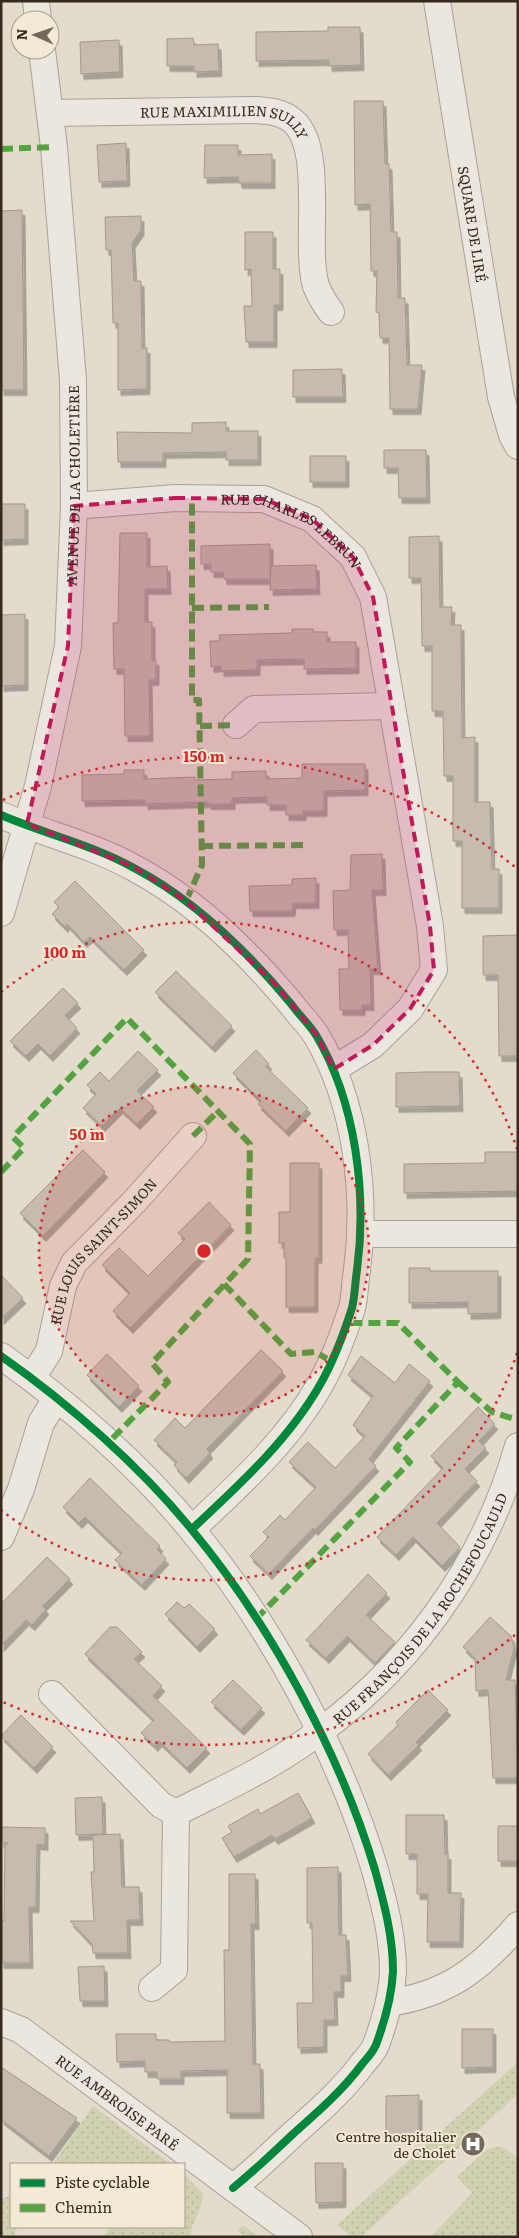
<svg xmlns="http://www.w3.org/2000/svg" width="519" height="2238" font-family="Literata,serif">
<defs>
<pattern id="green-dots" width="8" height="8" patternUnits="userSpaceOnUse" patternTransform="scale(1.25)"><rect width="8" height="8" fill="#d1d1b1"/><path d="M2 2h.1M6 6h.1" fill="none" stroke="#b4b498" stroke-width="1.8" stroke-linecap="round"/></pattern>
<filter id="shadow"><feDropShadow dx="3" dy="5.5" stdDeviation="0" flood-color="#0004"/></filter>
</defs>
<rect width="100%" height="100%" fill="#e3dccd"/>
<path fill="url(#green-dots)" d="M518,2062V2094L361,2237H352L337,2225Z
M93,2106L171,2164H53Z
M495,2147H503L518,2158V2237H431L472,2193L457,2177L486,2150Z
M184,2174L203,2194C203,2210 191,2221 190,2237H103L111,2227H184Z
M11,2196V2227H18L14,2233L19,2237H1V2199Z
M243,2225L258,2237H245L238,2231Z"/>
<path fill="#c6bbae" stroke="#a3988d" filter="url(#shadow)" d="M328,27H360L361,65L329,66V60L256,61V32L328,31Z
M193,38L194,45L218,44L219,71L194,72V66H167V39Z
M119,40L120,72L81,74L80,42Z
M354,101H383L385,164H389L391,232H397L398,298H405L407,365H422L418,409H390L389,338H380L379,313L376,312L377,271H371L370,204L355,205Z
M126,143L127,181L99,182L97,145Z
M205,145H238V155L272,154V183H239L238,177L204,178Z
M22,210L24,390H1V211Z
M141,216V230L132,243L134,281H141L142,348H147V389L118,390V323H113L111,250H106L105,217Z
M245,232H273V269H280V305H274V342H246L244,306H252L251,269L245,270Z
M342,369L343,397H293V370Z
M226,422V431H258V460H226V452L163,453V462H118L117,432L192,433V423Z
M384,450H426L427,498H399L398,468H384Z
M310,456H346V482H310Z
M1,504H25V539L1,540Z
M120,533H147V567L167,566L168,589H145V622H152V660H156V680H149L150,736H125L124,669H114L113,623H118Z
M439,536L440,607H452L451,625H461L462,738L475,737V802H490L492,869H499V908H462V841H453V776H444L443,711H432V646H422L421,578H409V537Z
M270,544V579H224L223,572H211V564H201V546Z
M316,565L317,589L270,590L271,566Z
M25,614V685L1,686V615Z
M292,629H313L314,632H327V642H356V668L304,669V659L257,660V670L221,671V666L211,667L210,641H220L219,635L292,633Z
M302,764H365V790L324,791V811H303V815H286V805H267V797L232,798V804H208V802L145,804V800L82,801V775L124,774V770H144V779L195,777V780L232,779V772L266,771V779L302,778Z
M382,854L383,890H372L378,969H370L371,1005H362V1010H340L339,969H349L348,930H334L333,891L350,890L351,855Z
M316,878V903H293L292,911H250L249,886L292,885V879Z
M75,881L144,950L124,970L90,937L84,942L67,924L65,927L52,914L59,907L54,902Z
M518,935V1056H499L498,975H483V936Z
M176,971L232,1026L212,1047L155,992Z
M63,988L78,1003L65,1015L77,1028L50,1056L38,1044L26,1056L10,1041Z
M256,1050L269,1064L266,1067L308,1108L286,1131L258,1104L261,1101L233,1073Z
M138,1051L158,1070L137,1091L154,1107L137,1124L120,1108L102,1126L83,1108L96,1094L87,1085L100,1072L109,1081Z
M424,1072H459L460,1106L396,1107V1073Z
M83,1150L105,1172L43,1236L20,1213Z
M485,1152H518V1191L404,1193V1164L485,1163Z
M290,1163H319V1258H315V1307H286V1258H284V1243H279V1212H290Z
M209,1202L231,1225L130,1328L113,1311L130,1293L102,1265L119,1248L148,1276L185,1239L178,1233Z
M409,1268H430V1271H498V1313L468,1314V1302L409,1303Z
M1,1275L23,1298L1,1319Z
M261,1350L283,1371L207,1449L210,1453L186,1478L174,1465L177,1462L154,1440L175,1418L185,1428Z
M107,1354L139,1386L119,1407L87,1375Z
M361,1356L395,1383L409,1364L430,1381L369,1459L376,1466L315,1530L313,1528L269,1574L250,1556L269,1537L263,1532L280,1515L285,1520L316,1487L289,1462L308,1442L335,1468L365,1436L353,1425L373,1396L348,1375Z
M478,1407L495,1424L479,1441L486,1448L465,1469L477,1481L437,1523L460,1547L442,1566L413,1537L396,1555L377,1537L443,1468L431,1456Z
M90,1478L160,1546L157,1549L166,1559L142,1585L115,1560L122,1553L85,1517L79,1523L63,1507Z
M47,1557L70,1579L43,1606L46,1609L32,1625L26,1620L1,1646V1604Z
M368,1574L387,1593L366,1615L395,1642L375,1663L347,1636L326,1658L306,1640Z
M177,1602L184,1608L189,1604L215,1629L197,1647L165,1614Z
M490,1617L511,1636L514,1648L506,1680H515L518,1778H493L488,1690L476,1691L475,1658L463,1647Z
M110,1627H117L142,1652L134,1659L162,1686L153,1696L207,1748L187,1768L159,1741L155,1746L141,1733L154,1720L85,1654Z
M233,1680L262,1708L241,1730L211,1702Z
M428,1690L448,1710L416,1742L419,1745L388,1775L368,1754L398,1725L396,1722Z
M21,1715L53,1747L34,1768L1,1736Z
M298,1793L312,1818L275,1839L272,1835L234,1857L222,1838L232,1832L228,1826L258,1809L260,1814Z
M102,1797L103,1834L76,1835L75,1798Z
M406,1815H444L445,1854H448V1893H461L460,1942H427L428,1894H417V1854H406Z
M498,1826H518V1861H498Z
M1,1827L45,1828V1845L37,1844L36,1907H29L30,1963H1V1921H4L5,1845L8,1843H1Z
M120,1834L122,1887H139L140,1920H127L128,1953H93L92,1944L70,1921H94L91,1872H94L93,1835Z
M338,1867L339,1935H346L348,1976H341V1992H334L335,2020H324V2047L298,2048L297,2003H313L312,1923H307V1868Z
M229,1874H255L256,1924H251L253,2064H260L261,2113H227V2070L181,2071V2079H157V2072H145V2061L117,2062L116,2034H156V2040H169L170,2042L225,2041L224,1950H229Z
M104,1966L105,2001H80L78,1967Z
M462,2029H493V2067L462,2068Z
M1,2067L77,2118L49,2156L1,2119Z
M419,2095V2135L386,2136V2096Z
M315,2163H343V2202L316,2203Z"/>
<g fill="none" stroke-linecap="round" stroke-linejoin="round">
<defs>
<g id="street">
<path d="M36,1L38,20"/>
<path id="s1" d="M437,1L501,397L512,435L518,446"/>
<path id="s2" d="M50,113L255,110C270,111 283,112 294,122C325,150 304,246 316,286C320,296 325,304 331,312"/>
<path id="s3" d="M74,506L175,498L264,499L312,519L353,557L373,597L430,926L434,970L410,1009L373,1045L334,1069"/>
<path d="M236,725L254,709L392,706"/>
<path d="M1,815C45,834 93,845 134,868C195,900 248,952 292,1005C299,1015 309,1024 316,1035C356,1102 367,1194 357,1270C355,1282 355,1296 352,1308C344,1333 334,1360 321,1383C289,1440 239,1485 192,1529"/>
<path id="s4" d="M1,913L38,786L68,646L74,506L73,380L54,147L42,50"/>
<path d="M362,1234H518"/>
<path d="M1,1356C68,1403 140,1466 192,1530C270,1624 340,1753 375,1870C384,1903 393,1936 393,1971C392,1995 385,2020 377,2042C375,2050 368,2057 363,2063C343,2090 319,2111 294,2133C274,2152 254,2171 233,2188"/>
<path id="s5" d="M32,1378L49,1351L63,1286L74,1263L134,1202L193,1136"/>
<path d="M1,1537L21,1489L41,1423L56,1399"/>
<path d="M52,1694L161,1805L176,1813"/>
<path id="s6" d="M152,1988L174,1970L176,1813C217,1792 261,1772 299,1746C405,1676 483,1569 518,1446"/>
<path d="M389,2003C448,1994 480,1969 518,1925"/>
<path id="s7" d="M1,2022L21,2030L299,2237"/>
</g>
</defs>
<use href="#street" stroke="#a8a197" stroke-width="28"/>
<use href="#street" stroke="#ebe7df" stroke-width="26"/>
<path stroke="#53a441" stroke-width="6" stroke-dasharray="12 6" stroke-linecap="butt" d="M1,149L54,147
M192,608L269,607
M200,726L236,725
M201,846L309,845
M186,901L202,865L199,700H192V498
M193,1136L218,1111
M1,1172L24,1148L13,1137L127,1018L250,1144L248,1259L152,1363L168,1382L109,1442
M224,1284L291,1354L315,1352L331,1361
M458,1382L492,1412L518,1420
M256,1619L410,1462L396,1448L458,1382L398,1323H346"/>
<defs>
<path id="cycleway" d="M1,815C45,834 93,845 134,868C195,900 248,952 292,1005C299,1015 309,1024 316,1035C356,1102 367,1194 357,1270C355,1282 355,1296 352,1308C344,1333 334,1360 321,1383C289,1440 239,1485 192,1529
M1,1356C68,1403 140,1466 192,1530C270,1624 340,1753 375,1870C384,1903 393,1936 393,1971C392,1995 385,2020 377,2042C375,2050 368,2057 363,2063C343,2090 319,2111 294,2133C274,2152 254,2171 233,2188"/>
</defs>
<use href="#cycleway" stroke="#f3e9d4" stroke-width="11"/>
<use href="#cycleway" stroke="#00873e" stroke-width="8"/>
</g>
<path fill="#c2185b" fill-opacity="0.2" stroke="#c2185b" stroke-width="4" stroke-dasharray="10 6" stroke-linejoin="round" d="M175,498L264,499L312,519L353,557L373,597L430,926L434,970L410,1009L373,1045L334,1069L315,1033L273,982L186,901L134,867L27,824L68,646L74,506Z"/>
<circle cx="204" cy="1251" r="165" fill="#d62828" fill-opacity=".12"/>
<g fill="none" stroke="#d62828" stroke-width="2.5" stroke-dasharray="2.5 5">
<circle cx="204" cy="1251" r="165"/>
<path d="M517 1353A329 329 0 0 1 1 1510M1 992A329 329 0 0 1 517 1149"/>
<path d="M515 1635A494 494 0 0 1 3 1702M3 800A494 494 0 0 1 515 867"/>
</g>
<defs>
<symbol id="hospital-disc" viewBox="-11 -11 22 22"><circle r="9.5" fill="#73685c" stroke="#f3e9d4"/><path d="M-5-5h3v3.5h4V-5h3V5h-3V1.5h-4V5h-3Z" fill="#fff"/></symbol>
</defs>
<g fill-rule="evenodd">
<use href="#hospital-disc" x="459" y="2130" width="28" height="28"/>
</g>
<g text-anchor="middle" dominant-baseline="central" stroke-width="4" stroke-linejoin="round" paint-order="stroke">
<g font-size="14" fill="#362a1f" stroke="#f3e9d4">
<text stroke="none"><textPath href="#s2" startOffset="178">RUE MAXIMILIEN SULLY</textPath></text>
<text stroke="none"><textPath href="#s1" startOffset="226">SQUARE DE LIRÉ</textPath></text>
<text stroke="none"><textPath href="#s4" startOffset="436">AVENUE DE LA CHOLETIÈRE</textPath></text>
<text stroke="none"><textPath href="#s3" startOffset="228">RUE CHARLES LEBRUN</textPath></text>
<text stroke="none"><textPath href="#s5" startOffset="149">RUE LOUIS SAINT-SIMON</textPath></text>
<text stroke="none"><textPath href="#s6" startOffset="512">RUE FRANÇOIS DE LA ROCHEFOUCAULD</textPath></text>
<text stroke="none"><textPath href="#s7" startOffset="142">RUE AMBROISE PARÉ</textPath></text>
</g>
<g font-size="14" fill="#362a1f" stroke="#f3e9d4" text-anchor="end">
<text x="456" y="2136">Centre hospitalier<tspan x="456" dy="16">de Cholet</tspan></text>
</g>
</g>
<circle cx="204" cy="1251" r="8" fill="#d62828" stroke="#f3e9d4" stroke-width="2.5"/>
<g font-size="15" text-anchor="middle" font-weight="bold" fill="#d62828" stroke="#f3e9d4" stroke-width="4" stroke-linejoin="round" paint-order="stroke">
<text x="204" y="762">150 m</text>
<text x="65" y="958">100 m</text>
<text x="87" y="1140">50 m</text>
</g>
<rect width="519" height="2238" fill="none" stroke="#362a1f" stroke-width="5"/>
<rect x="10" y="2163" width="175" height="65" fill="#f3e9d4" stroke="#a79d8c"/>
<rect x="20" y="2179" width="25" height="8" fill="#00873e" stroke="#a79d8c"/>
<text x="55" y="2188" font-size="15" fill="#362a1f">Piste cyclable</text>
<rect x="20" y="2204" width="25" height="8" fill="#53a441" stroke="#a79d8c"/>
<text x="55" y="2213" font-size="15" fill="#362a1f">Chemin</text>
<g transform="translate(35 35) rotate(272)"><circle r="24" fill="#f3e9d4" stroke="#a79d8c"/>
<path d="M0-4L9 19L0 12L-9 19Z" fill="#73685c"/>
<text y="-8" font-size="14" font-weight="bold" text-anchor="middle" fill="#362a1f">N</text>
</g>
</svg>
